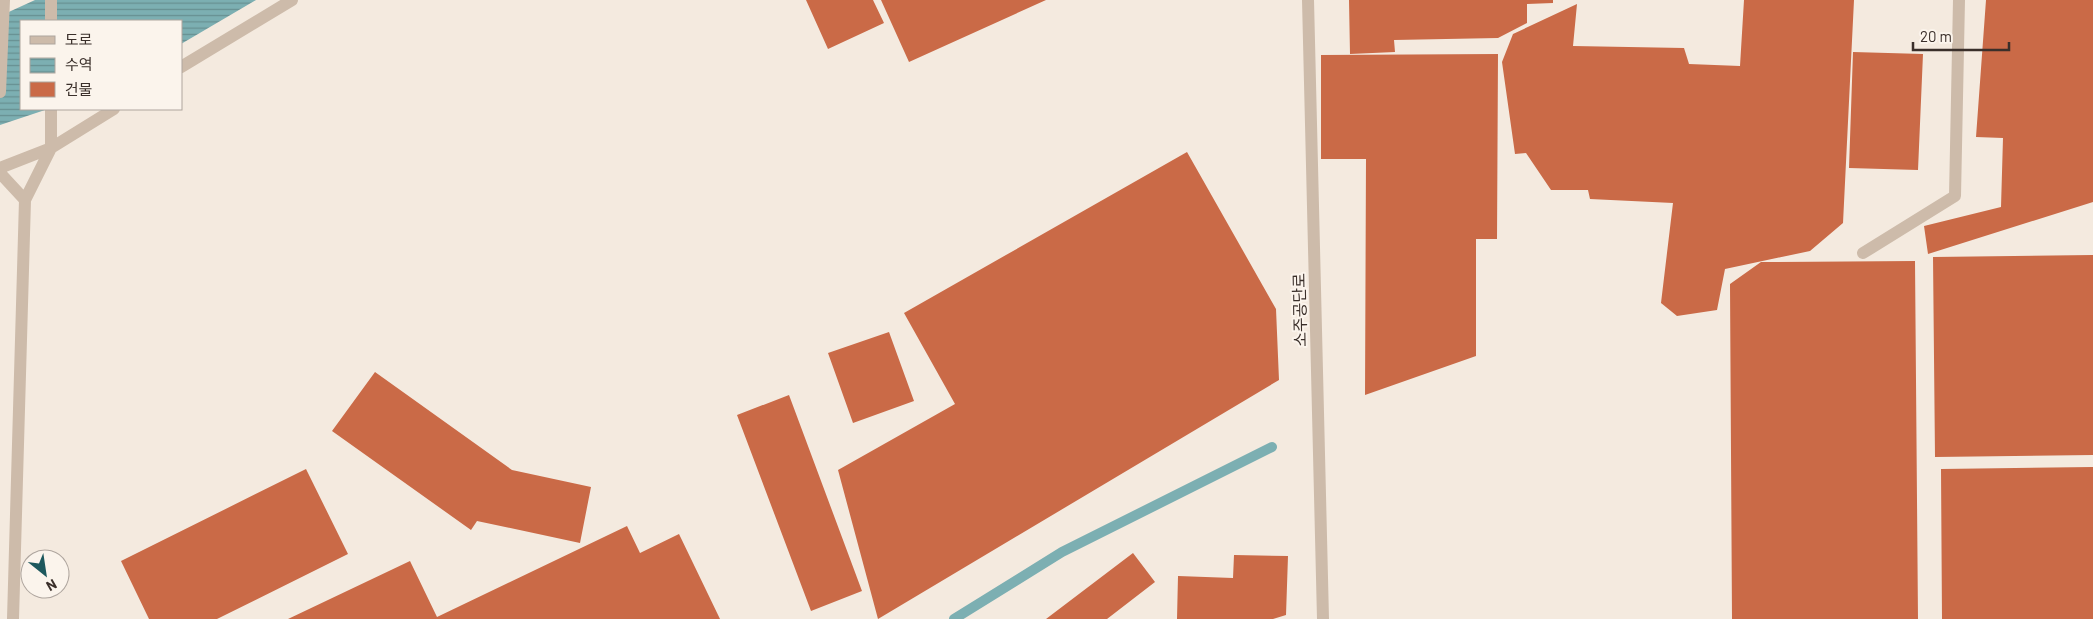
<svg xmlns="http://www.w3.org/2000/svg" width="2093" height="619" font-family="Barlow,'Noto Sans KR',sans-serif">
<defs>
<pattern id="water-rules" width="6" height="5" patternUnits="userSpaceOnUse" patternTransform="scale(1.25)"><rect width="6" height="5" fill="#7cafb2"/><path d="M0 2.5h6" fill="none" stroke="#678f91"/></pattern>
</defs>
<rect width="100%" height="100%" fill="#f4eadf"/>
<path fill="url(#water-rules)" d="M35,0H256L181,44V21H21V109H48L0,125V16Z"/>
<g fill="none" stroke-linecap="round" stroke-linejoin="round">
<path stroke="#7cafb2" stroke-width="10" d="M954,619L1062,552L1272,447"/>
</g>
<path fill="#ca6a47" d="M806,0H873L884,23L828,49Z
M881,0H1046L909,62Z
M1349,0H1553V3L1527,4V23L1498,38L1394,40L1395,52L1350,54Z
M1744,0H1854L1843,223L1810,251L1725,269L1717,310L1677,316L1661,303L1673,203L1590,199L1588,190H1551L1526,153L1515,154L1502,62L1513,34L1577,4L1573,46L1684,48L1689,64L1740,66Z
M1986,0H2093V202L1928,254L1924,226L2001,207L2003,138L1976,137Z
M1853,52L1923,54L1918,170L1849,168Z
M1498,54L1497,239H1476V356L1365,395L1366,159H1321V55Z
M1187,152L1276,309L1279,380L878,619L838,470L955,404L904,313Z
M2093,255V455L1935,457L1933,257Z
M1915,261L1918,619H1732L1730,284L1761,262Z
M889,332L914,401L853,423L828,353Z
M375,372L512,470L591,487L580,543L477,521L471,530L332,431Z
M789,395L862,591L811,611L737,415Z
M2093,467V619H1942L1941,469Z
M306,469L348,554L217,619H149L121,561Z
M627,526L640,553L679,534L720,619H288L410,561L437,617Z
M1133,553L1155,582L1107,619H1046Z
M1234,555L1288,556L1286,615L1273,619H1177L1178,576L1233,578Z"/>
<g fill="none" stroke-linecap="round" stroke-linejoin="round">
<path stroke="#cdbbaa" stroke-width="12" d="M51,0V21
M1308,0L1323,619
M181,67L292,0
M0,92L4,0
M0,168L51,148L114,109
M0,173L25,200
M1863,253L1955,196L1959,0
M13,619L25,200L51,148V109"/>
</g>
<g text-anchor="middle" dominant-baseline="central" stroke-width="4" stroke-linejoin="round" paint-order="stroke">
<g font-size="16" fill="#3a2f2a" stroke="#fbf4ec">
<text transform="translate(1299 310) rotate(-91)">소주공단로</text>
</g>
</g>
<rect x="20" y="20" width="162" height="90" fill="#fbf4ec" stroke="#aea59e"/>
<rect x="30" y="36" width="25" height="8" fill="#cdbbaa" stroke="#aea59e"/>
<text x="65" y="45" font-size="15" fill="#3a2f2a">도로</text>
<rect x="30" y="58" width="25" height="15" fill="url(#water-rules)" stroke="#aea59e"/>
<text x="65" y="70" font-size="15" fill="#3a2f2a">수역</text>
<rect x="30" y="82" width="25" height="15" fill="#ca6a47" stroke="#aea59e"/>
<text x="65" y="95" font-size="15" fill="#3a2f2a">건물</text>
<g transform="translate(45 574) rotate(150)"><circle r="24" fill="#fbf4ec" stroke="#aea59e"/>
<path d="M0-4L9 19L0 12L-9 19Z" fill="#1d585d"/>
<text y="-8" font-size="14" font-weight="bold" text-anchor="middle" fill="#3a2f2a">N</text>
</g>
<path d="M1913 42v8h96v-8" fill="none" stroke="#3a2f2a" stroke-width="2.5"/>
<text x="1920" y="42" font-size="15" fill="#3a2f2a" stroke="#fbf4ec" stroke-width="4" paint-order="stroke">20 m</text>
</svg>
